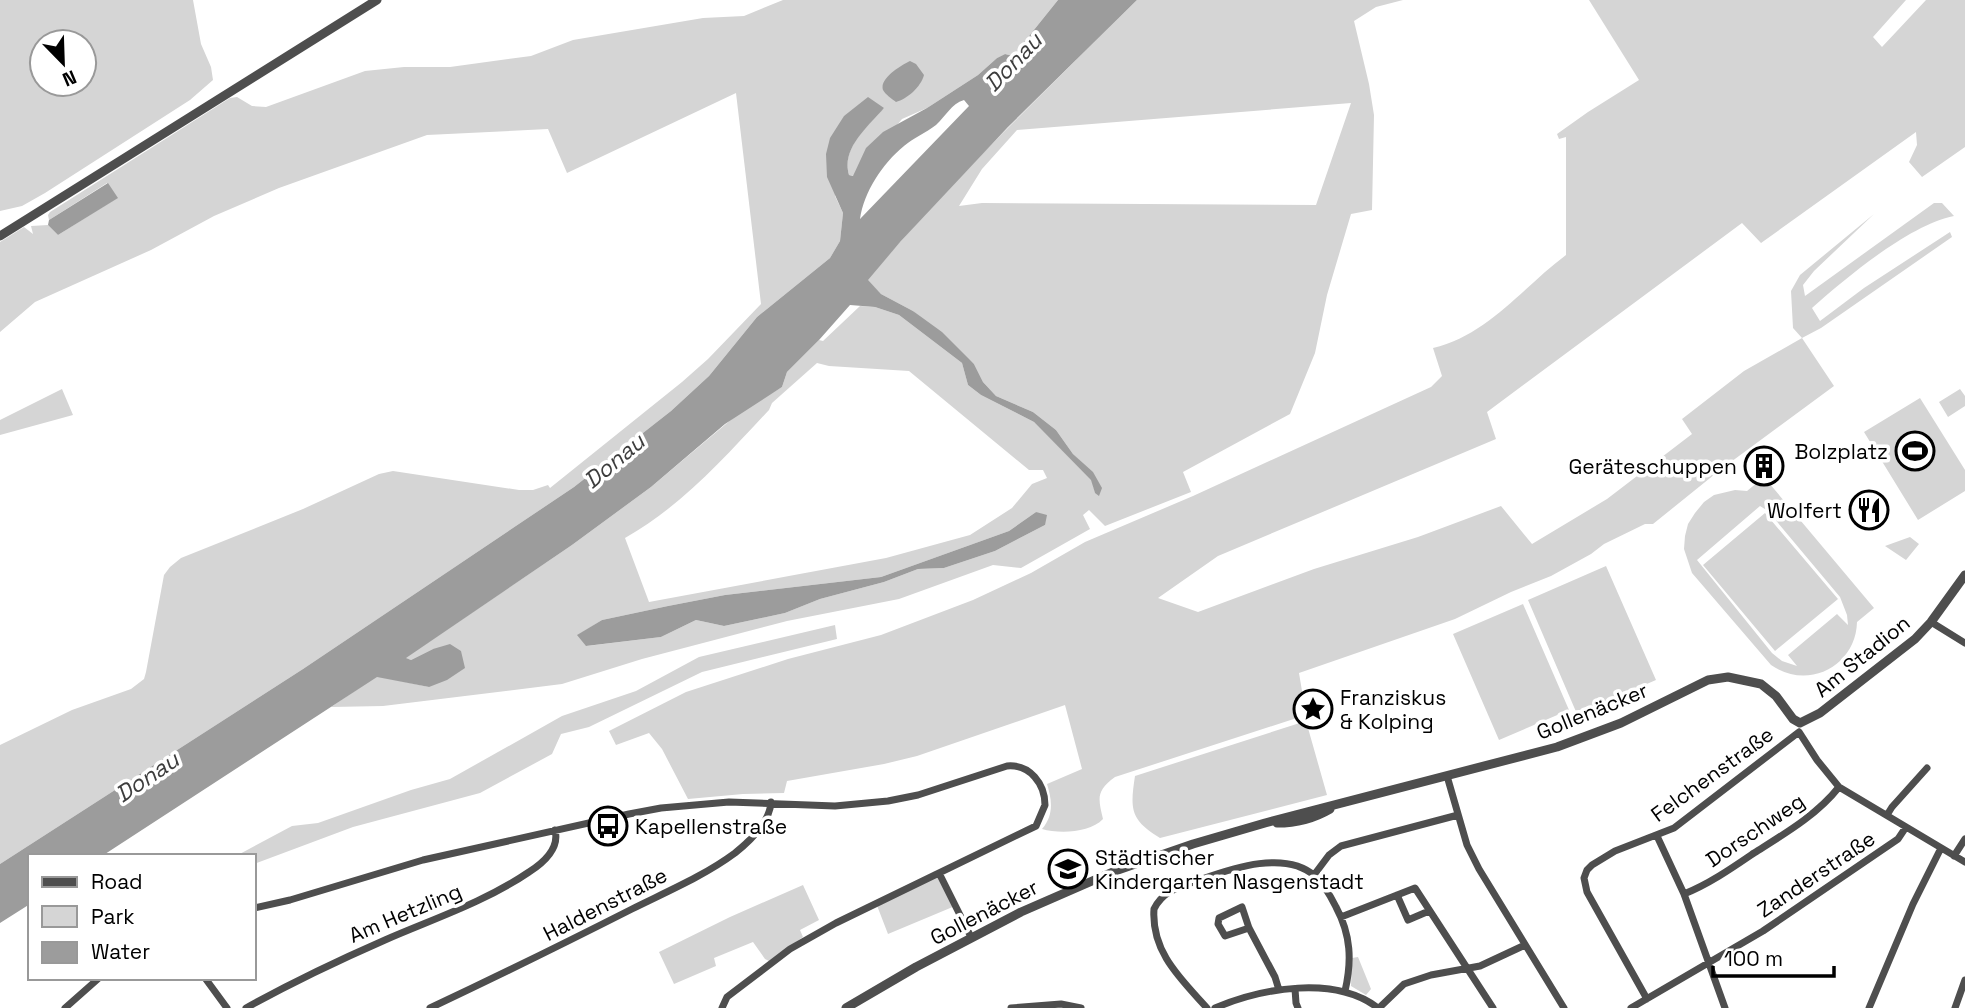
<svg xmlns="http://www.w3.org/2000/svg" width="1965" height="1008" font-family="'Space Grotesk',sans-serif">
<rect width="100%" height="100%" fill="#fff"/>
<path fill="#d5d5d5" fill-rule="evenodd" d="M0,0H193L201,44L211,67L213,80L190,100L45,193L22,206L0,211ZM42,42H84V84H42Z
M783,0H1058L1013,56L1005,54L997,58L978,75L927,108L902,119L854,176L849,175C841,148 867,127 884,108L844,116L835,196L843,213L840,241L830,258L757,317L709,376L671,411L574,487L303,669L0,864V745L72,710L131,689L144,679L146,672L164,575L170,567L181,558L303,509L379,474L393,471L519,490H533L548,485L550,488L682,382L708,359L761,304L736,93L567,173L548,129L427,135L279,188L214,216L151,250L35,302L0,332V242L24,227L33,234L31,226L48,225L58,235L117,198L107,183L49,220L48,215L50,212L230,98L237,97L252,106L266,107L365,71L404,67H450L531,56L573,40L703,18L744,16Z
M1137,0H1403L1376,7L1354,21L1369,84L1374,115L1372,210L1351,214L1327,295L1315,353L1290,414L1183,472L1191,492L1105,526L1089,510L1083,515L1090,529L1021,568L993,565L899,599L787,621L642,659L562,684L383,706L331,707L377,676L429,687L433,649L411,660L405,658L572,545L651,487L739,413L782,387L787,372L819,340L823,341L860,306L875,307L899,315L962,363L968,385L981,395L1034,422L1092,480L1095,493L1093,473L1073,454L1056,430L1033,412L996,396L983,382L974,364L913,311L881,294L867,280C951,181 1045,91 1137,0ZM1351,103L1316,205L982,203L959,206L982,169L1017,130ZM817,363L829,366L909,371L1029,470H1043L1047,478L1032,484L1012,508L970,535L886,558L649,602L625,538C683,505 725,457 769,410L772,403ZM1036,512L1045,525L995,551L944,568L918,569L884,582L820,599L785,613L724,626L696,620L661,637L587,646L578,635L602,620L668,606L725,595L881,577L1009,531Z
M1589,0H1906L1873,37L1882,47L1926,0H1965V147L1922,177L1909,162L1917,145L1916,132L1761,243L1742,223L1487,412L1496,439L1218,556L1158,598L1198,612L1314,569L1418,537L1501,506L1532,544L1607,499L1692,434L1682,419L1744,371L1802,338L1793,328L1791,291L1800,275L1874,214L1814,271L1803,285L1805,296L1934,203H1942L1954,216C1909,225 1847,277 1812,308L1820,321L1864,288L1950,232L1952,237L1821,328L1802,338L1834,386L1720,470L1653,524H1645L1604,544L1591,554L1551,576L1511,592L1455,619L1299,673L1306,715L1115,777C1096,791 1098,798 1103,819C1090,833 1059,834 1042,829C1054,815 1052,800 1047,784L1082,769L1065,705L917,756L884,764L787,781L784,793L743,794L688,799L662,749L649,733L616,745L609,731L686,692L788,659L881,635L973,600L1031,573L1085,542L1193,496L1431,387L1442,376L1433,348C1488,335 1523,287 1566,255V137L1559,139L1557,134L1588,112L1639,80Z
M62,389L73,415L0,435V420Z
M1960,389L1965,396V406L1948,417L1939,402Z
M1920,398L1965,470V491L1918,520L1864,432Z
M1764,477L1874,608L1857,622C1856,666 1808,691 1771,665L1692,573L1684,549L1685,536L1688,524L1695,513L1704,502L1714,495L1735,490L1747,491ZM1760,506L1768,511L1840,597L1847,615L1848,625L1837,614L1788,655L1797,666L1782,661L1772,653L1697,560Z
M1765,513L1838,599L1775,651L1703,565Z
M1910,537L1919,544L1906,560L1885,546Z
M1606,566L1656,680L1577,714L1528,600Z
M1523,604L1569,710L1499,740L1453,634Z
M835,625L837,639L702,672L589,727L561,734L552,754L480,793L353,827L254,864V856H236L292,826L318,823L411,790L450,779L562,716L636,691L699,657Z
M1306,721L1327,795L1160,838C1130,820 1130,809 1135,776Z
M939,873L955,906L888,934L876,903Z
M803,885L819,920L800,930L803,937L769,961L765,959L753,942L714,958L716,966L674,984L659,952L730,917Z
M1358,957L1371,989L1366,995L1351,986L1352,958Z"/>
<path fill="#9c9c9c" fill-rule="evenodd" d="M1058,0H1137L1008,127L901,241L868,280L881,294L913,311L942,332L974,364L983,382L996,396L1033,412L1056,430L1073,454L1093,472L1102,488L1099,496L1095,493L1091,480L1034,422L981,395L968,385L962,363L899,315L875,307L850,305L819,340L787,372L782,387L725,424L651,487L572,545L406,658L411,660L433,649L450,644L461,651L465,668L447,680L429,687L377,677L102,856H30V904L0,923V864L303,669L574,487L671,411L709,376L757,317L830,258L840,241L843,213L827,177L826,154L830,138L844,116L868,97L884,108C868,127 841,148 849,175L853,176L866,148L883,132L927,108L978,75L997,58L1005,54L1013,56ZM964,100L969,106L860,219C864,192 882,164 904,146C913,138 926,133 936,125C946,116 951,104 964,100Z
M910,61L916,64L924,75C921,87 907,99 896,102C892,99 885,94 883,90C879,78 902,65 910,61Z
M108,183L118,198L58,235L48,225L49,220Z
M1036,512L1047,515L1045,525L995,551L944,568L918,569L884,582L820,599L785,613L724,626L696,620L661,637L586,646L577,635L602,620L668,606L725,595L881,577L1009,531Z"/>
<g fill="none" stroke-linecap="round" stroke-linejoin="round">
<path stroke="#4e4e4e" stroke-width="7" d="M1931,622L1965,643
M1799,732L1817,760L1839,787L1965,862
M1447,776L1467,845L1479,869L1564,1008
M1887,815L1892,807L1927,768
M1657,836L1684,894L1725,1008
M1954,856L1965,839
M939,873L971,937
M1314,875L1329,855L1341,846L1458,815
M1684,894C1709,884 1732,868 1754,853C1784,834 1817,815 1839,787
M1397,895L1408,920L1429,911
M254,908L290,900L423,860L629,814L661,808L729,802L835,806L888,801L918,795L1007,766C1030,764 1045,784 1045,805L1036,826L836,923L790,949L727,997L722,1008
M1341,917L1415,888L1493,1008
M1249,928L1225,936L1218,924L1219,918L1242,907L1249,928L1275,977L1279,990
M205,978L227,1008
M1295,989L1296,1003L1298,1008
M1647,999L1587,892L1584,878L1587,870L1592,865L1615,851L1674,828L1799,732
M65,1008L99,978
M246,1008C291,983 337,961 385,940C433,919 485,902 529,872C543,863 560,849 555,830
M430,1008C498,976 565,943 632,909C666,892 704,876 735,853C750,841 770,822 771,802
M1011,1008L1061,1004L1081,1008
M1207,1008C1181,979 1151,952 1154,909C1163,890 1182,886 1202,879C1233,868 1286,850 1315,876C1324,884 1331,897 1336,907C1351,935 1352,961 1345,991
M1215,1008C1262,988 1335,975 1378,1008
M1379,1008L1404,984L1431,975L1480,966L1525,945
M1631,1008L1763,931L1898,839L1906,827
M1869,1008L1913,904L1941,848
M1955,1008L1965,980"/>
<path stroke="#4e4e4e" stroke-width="9" d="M0,236L377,0
M1277,823C1296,823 1313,819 1330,809
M846,1008L916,967L1021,912L1115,871L1193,844L1265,823L1557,747L1621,723L1708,680L1728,677L1761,684L1776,696L1793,719L1800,723L1820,713L1915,639L1931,622L1965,575"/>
</g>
<defs>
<symbol id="stadium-ring" viewBox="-11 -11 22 22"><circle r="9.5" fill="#fff" stroke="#000" stroke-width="1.5"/><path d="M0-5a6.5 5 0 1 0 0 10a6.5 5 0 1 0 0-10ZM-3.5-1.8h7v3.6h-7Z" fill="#000"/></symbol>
<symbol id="building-ring" viewBox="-11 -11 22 22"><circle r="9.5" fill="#fff" stroke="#000" stroke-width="1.5"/><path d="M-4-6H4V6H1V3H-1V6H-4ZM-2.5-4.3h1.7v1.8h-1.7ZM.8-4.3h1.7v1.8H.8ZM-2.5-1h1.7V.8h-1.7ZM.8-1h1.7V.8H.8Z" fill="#000"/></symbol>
<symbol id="restaurant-ring" viewBox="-11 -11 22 22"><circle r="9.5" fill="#fff" stroke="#000" stroke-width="1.5"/><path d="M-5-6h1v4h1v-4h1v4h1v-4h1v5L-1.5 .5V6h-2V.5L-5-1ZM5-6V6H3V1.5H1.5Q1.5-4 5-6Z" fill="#000"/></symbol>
<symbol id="sight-ring" viewBox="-11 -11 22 22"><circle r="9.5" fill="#fff" stroke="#000" stroke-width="1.5"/><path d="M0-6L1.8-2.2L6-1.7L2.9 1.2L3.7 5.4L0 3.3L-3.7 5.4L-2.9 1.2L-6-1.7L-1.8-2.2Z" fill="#000"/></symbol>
<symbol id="bus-ring" viewBox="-11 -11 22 22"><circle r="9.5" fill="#fff" stroke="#000" stroke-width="1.5"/><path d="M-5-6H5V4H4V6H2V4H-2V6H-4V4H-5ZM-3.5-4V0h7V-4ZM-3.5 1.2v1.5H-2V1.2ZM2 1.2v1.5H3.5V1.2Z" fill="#000"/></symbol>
<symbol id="school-ring" viewBox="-11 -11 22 22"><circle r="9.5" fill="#fff" stroke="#000" stroke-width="1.5"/><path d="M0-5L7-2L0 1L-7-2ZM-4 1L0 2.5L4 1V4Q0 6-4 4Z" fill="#000"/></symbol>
</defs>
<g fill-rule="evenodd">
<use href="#stadium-ring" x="1893" y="429" width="44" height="44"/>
<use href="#building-ring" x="1742" y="444" width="44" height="44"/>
<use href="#restaurant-ring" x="1847" y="488" width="44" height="44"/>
<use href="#sight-ring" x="1291" y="687" width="44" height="44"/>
<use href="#bus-ring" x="586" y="804" width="44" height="44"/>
<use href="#school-ring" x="1046" y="847" width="44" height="44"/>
</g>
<g text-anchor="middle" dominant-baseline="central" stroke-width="7" stroke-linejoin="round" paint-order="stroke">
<g font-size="21" fill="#000" stroke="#fff" text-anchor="end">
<text x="1888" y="451">Bolzplatz</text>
<text x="1737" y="466">Geräteschuppen</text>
<text x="1842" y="510">Wolfert</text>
<text x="1340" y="697" text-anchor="start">Franziskus<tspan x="1340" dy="24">&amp; Kolping</tspan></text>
<text x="635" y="826" text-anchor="start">Kapellenstraße</text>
<text x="1095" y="857" text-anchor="start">Städtischer<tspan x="1095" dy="24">Kindergarten Nasgenstadt</tspan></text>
</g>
<g font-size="21" fill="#000" stroke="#fff">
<text transform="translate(1862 656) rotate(-39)">Am Stadion</text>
<text transform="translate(1592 711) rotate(-22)">Gollenäcker</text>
<text transform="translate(1712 774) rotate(-36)">Felchenstraße</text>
<text transform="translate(1755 830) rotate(-34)">Dorschweg</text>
<text transform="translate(1816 874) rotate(-34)">Zanderstraße</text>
<text transform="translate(605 904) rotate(-27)">Haldenstraße</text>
<text transform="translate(984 912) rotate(-27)">Gollenäcker</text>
<text transform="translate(405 913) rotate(-23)">Am Hetzling</text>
</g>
<g font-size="23" font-style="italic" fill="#3d3d3d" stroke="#fff">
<text transform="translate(1013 62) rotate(-46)">Donau</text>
<text transform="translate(614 461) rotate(-40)">Donau</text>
<text transform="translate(147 777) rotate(-34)">Donau</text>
</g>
</g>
<rect x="28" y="854" width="228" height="126" fill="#ffffff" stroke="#999999" stroke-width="2"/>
<rect x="42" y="877" width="35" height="10" fill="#4e4e4e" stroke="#999999" stroke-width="2"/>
<text x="91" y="889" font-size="21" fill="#000000">Road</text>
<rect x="42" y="906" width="35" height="21" fill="#d5d5d5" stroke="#999999" stroke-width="2"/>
<text x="91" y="924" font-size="21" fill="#000000">Park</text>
<rect x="42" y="942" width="35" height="21" fill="#9c9c9c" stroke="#999999" stroke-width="2"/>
<text x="91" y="959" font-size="21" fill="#000000">Water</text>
<g transform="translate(63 63) rotate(157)"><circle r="33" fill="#ffffff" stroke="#999999" stroke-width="2"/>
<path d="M0-5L12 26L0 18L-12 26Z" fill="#000000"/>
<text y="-10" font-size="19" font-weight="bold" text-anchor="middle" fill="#000000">N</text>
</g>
<path d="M1713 966v10h121v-10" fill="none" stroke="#000000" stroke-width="3.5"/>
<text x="1724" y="966" font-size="21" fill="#000000" stroke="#ffffff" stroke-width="5" paint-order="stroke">100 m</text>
</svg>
